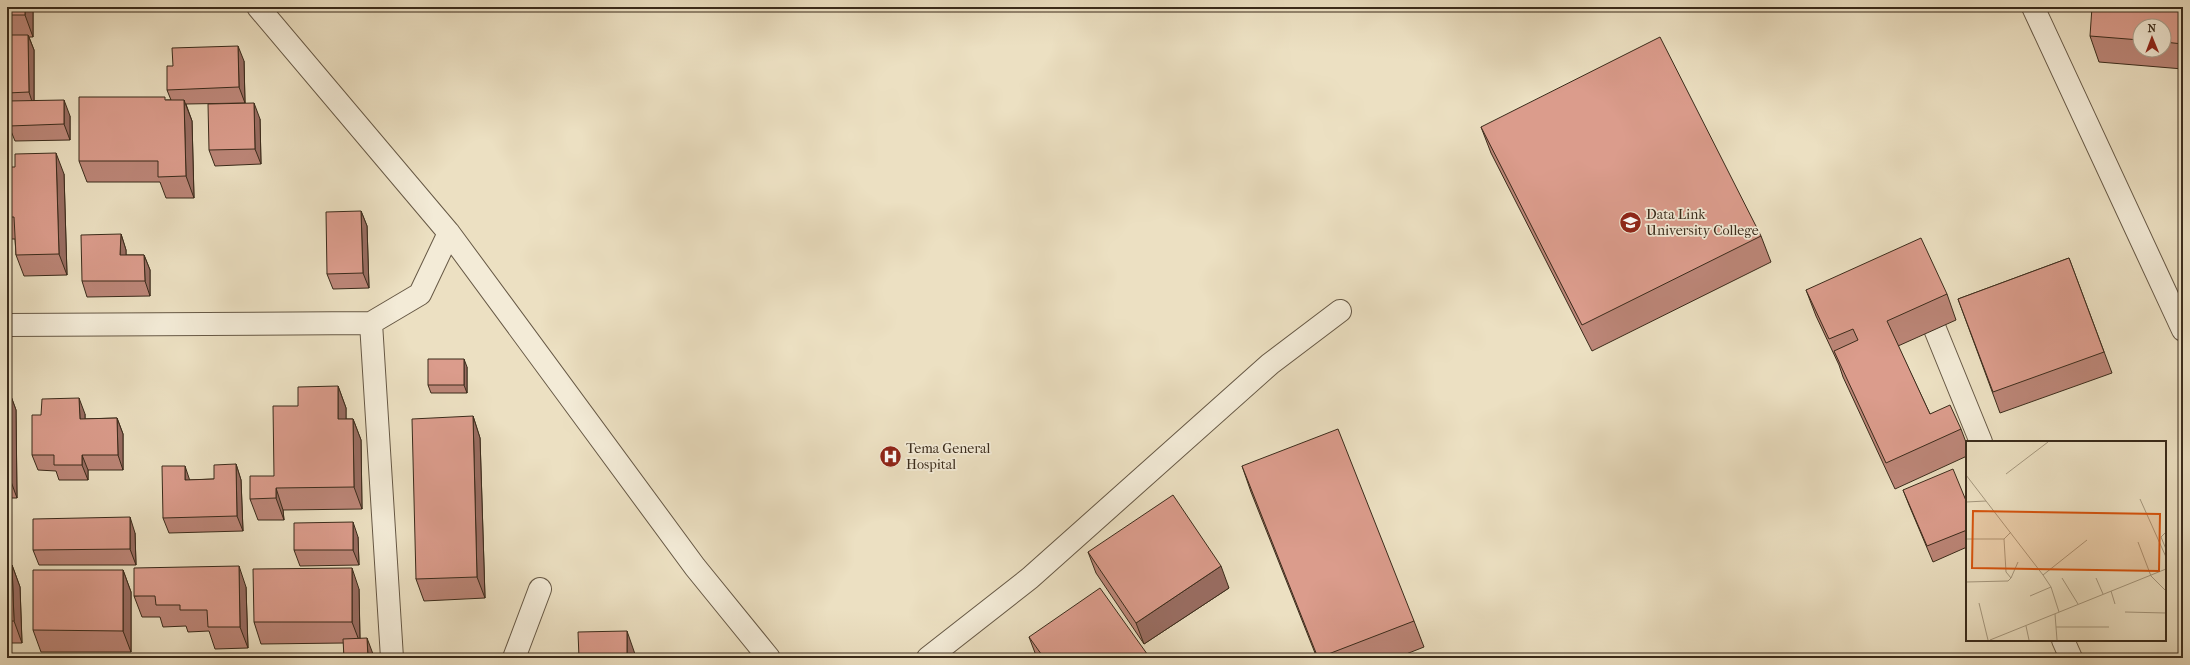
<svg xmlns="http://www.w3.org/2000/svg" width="2190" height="665" font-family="'IM FELL French Canon',serif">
<rect width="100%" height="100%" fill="#ece0c2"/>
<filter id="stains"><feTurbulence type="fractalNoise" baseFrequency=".005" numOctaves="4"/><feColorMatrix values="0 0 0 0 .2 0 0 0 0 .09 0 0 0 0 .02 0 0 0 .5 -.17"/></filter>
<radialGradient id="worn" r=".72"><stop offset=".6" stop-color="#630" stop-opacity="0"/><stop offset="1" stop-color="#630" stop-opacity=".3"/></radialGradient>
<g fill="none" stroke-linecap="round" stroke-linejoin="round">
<defs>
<path id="minor" d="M258,7L449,233L695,567L769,658
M2033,7L2183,330
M371,323L392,658
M7,325L371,323L420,294L449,233
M1935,329L1981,442
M2063,640L2071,658
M514,658L540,589
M928,658L1030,578L1270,364L1340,311"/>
</defs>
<use href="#minor" stroke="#665845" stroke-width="24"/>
<use href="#minor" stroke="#f3ebd7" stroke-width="22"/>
</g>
<path fill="#bc8678" stroke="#3a2b1b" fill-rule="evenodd" d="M7,7H33V37H29L34,50V101L70,116V140L15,141L9,126L8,108H7Z
M2183,7V69L2099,62L2090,36ZM2140,26H2164V50H2140Z
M244,61L245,103L186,104L192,121L194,198H166L160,182H87L79,161L166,100H171L167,90Z
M260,119L261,164L215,166L209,150Z
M1481,127L1761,236L1771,262L1592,351L1491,153Z
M7,167L64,174L67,275L24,276L16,255L15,239H7Z
M361,211L367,226L369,288L333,289L327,274Z
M121,234L126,250V255H144L150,270V296L87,297L82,281Z
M2069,258L2112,373L2000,413L1958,299Z
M1806,290L1947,294L1956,320L1898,346L1930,414L1961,429L1967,445V456L1895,489L1843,377L1839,365L1816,316Z
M467,367V393H431L428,385Z
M338,386L346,408V419H353L361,440L362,509L283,510L284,520H258L250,499L274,476Z
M7,388H8L16,410L17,498H7Z
M85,414V419L117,418L123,434V470H88V480H59L56,471L38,470L32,455Z
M473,416L480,438L485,598L424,601L416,579Z
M236,464L241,480L243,531L169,533L163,518L190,480L214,479Z
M1242,466L1414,621L1424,647L1396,658H1317L1251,492Z
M1903,490L1967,503V547L1933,562L1909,505Z
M135,533L136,565H39L33,550Z
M358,537L359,565L300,566L294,550Z
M1088,552L1229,588L1144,644L1096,573Z
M12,565L20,587L22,643H7V566Z
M123,570L131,592V652H41L33,630Z
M246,587L248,648L215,649L209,631L188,632L186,626L163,627L160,617H142L134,596Z
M359,589L360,638L373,654V658H344V643L261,644L254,622Z
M1029,637L1150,658H1037Z"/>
<path fill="#996d62" stroke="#3a2b1b" d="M25,7H33V37L25,15Z
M28,35L34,50V108L29,92Z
M238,46L244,61L245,103L239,87Z
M64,100L70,116V140L64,124Z
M184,100L192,121L194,198L186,176Z
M254,103L260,119L261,164L255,149Z
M56,153L64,174L67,275L59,254Z
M361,211L367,226L369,288L363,273Z
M121,234L126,250V270L120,255Z
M144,255L150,270V296L145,281Z
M464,359L467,367V393L464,385Z
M338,386L346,408V440L338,419Z
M8,388L16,410L17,498L9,476Z
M79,398L85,414V434L80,419Z
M473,416L480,438L485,598L477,577Z
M117,418L123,434V470L118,455Z
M353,419L361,440L362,509L354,487Z
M82,455L88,470V480L82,465Z
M236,464L241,480L243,531L237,516Z
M185,466L190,481L185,480Z
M276,488L283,510L284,520L276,498Z
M130,517L135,533L136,565L130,549Z
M353,522L358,537L359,565L353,550Z
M12,565L20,587L22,643L14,621Z
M239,566L246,587L248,648L240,627Z
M1221,566L1229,588L1144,644L1136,623Z
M352,568L359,589L360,643L352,622Z
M123,570L131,592V652L123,631Z
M627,631L636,657V658H627Z
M367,638L373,654V658H368Z"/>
<path fill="#db9c8c" stroke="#3a2b1b" d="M7,7H25V15H7Z
M2092,7H2183V44L2164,42V26H2140V40L2090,36Z
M7,35H28L29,92L7,93Z
M1660,37L1761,236L1582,325L1481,127Z
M238,46L239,87L167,90V66H173L172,48Z
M79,97H165V100H184L186,176L158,177V161H79Z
M64,100V124L9,126L8,101Z
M254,103L255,149L209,150L208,104Z
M56,153L59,254L16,255L14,217H7V167H15V154Z
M361,211L363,273L327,274L326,212Z
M121,234L120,255H144L145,281H82L81,235Z
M1921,238L1947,294L1887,321L1930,414L1950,405L1961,429L1886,463L1834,351L1858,340L1853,329L1829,339L1806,290Z
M2069,258L2104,352L1993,392L1958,299Z
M428,359H464V385H428Z
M338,386V419H353L354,487L276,488V498L250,499V476H274L273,406H298V387Z
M7,388H8L9,476H7Z
M79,398L80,419L117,418L118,455H82V465H54V455H32V415H41L42,399Z
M473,416L477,577L416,579L412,419Z
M1338,429L1414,621L1318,658L1242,466Z
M236,464L237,516L163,518L162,466H185V480L214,479V465Z
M1953,469L1967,503V530L1927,546L1903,490Z
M1173,495L1221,566L1136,623L1088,552Z
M130,517V549L33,550V519Z
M353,522V550H294V523Z
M12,565L14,621H7V566Z
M239,566L240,627H208L207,610H180V605H156L155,596H134V568Z
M352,568V622H254L253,569Z
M33,570H123V631L33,630Z
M1100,588L1150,658H1044L1029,637Z
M627,631V658H579L578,632Z
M367,638L368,658H344L343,639Z"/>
<defs>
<symbol id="school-disc" viewBox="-11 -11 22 22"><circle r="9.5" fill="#8f2418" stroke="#f3ebd7"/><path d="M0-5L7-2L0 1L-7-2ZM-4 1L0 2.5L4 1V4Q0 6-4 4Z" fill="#fff"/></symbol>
<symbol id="hospital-disc" viewBox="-11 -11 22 22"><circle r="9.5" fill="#8f2418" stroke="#f3ebd7"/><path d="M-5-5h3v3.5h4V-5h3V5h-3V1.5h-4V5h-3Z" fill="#fff"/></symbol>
</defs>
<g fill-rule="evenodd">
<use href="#school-disc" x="1618" y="210" width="25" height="25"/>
<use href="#hospital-disc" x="878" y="444" width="25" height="25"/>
</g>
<g text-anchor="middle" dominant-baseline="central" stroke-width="3.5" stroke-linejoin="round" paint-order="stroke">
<g font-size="14" fill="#3a2b1b" stroke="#f3ebd7" text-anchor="start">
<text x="1646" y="214">Data Link<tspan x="1646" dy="16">University College</tspan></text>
<text x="906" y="448">Tema General<tspan x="906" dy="16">Hospital</tspan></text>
</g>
</g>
<g transform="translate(1966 441)">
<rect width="200" height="200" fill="#ece0c2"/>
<path fill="none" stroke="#a5987f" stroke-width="1" d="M40,33L82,1M0,34L77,134L85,146L93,171M174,58L200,116M0,61L20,60M200,91L195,96L200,108M0,98H38L45,91M172,101L185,135L200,150M77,134L121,99M45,137L52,121M96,137L112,163M130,137L137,153M0,141L42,140L45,137L40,131L38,98M145,150L149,163M64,155L85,146M13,162L22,199M159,171L200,172M89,173L91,199M60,185L63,199M90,186H143M24,199L200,128"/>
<path fill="#d7540e" fill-opacity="0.15" stroke="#d7540e" stroke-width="2" d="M7,70L194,73L193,130L6,127Z"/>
<rect width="200" height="200" fill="none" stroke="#3a2b1b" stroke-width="2"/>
</g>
<rect width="2190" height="665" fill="none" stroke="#ece0c2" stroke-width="24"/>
<rect x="8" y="8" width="2174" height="649" fill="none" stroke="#3a2b1b" stroke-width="2"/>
<rect x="12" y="12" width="2166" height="641" fill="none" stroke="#3a2b1b"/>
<g transform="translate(2152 38) rotate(359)"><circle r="19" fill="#f3ebd7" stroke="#a99e8c"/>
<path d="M0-3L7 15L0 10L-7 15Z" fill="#8f2418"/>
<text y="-6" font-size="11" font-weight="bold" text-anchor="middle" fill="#3a2b1b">N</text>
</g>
<rect width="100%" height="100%" filter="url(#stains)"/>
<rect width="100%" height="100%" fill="url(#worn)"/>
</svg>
